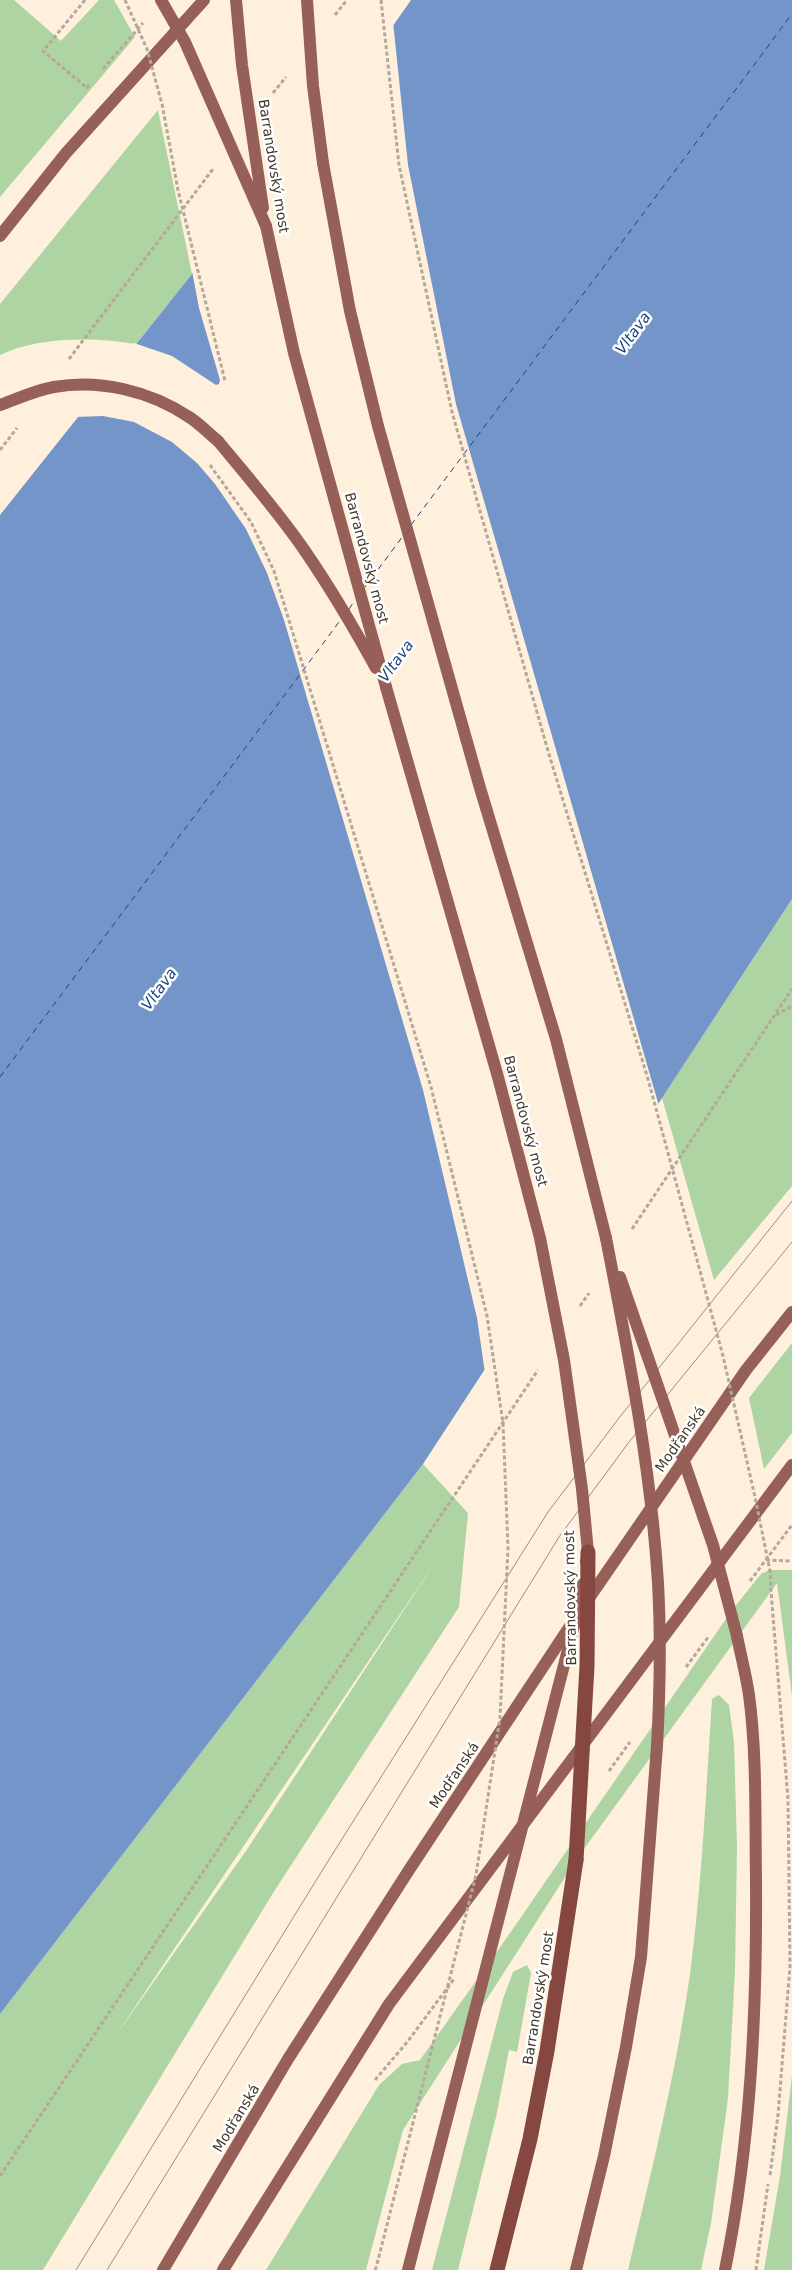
<svg xmlns="http://www.w3.org/2000/svg" width="792" height="2270" font-family="'DejaVu Sans',sans-serif">
<rect width="100%" height="100%" fill="#fef0dd"/>
<path fill="#afd4a4" fill-rule="evenodd" d="M0,0H14L61,41L99,0H114L135,37L0,197Z
M158,110L192,274L136,344C96,337 38,336 0,355V304Z
M792,899V1186L714,1280L662,1098Z
M792,1343V1433L764,1469L749,1398Z
M423,1464L468,1513L459,1607L273,1893L43,2270H0V2014ZM436,1561L246,1851L114,2038Z
M769,1570H792V1696L777,1583L576,1860L403,2130L366,2270H266L379,2085L402,2064L420,2060L517,1923L732,1610L761,1574Z
M719,1695L729,1705L734,1742L737,1847L735,1972L728,2098L711,2223L701,2270H628C651,2172 676,2074 690,1974C702,1883 706,1791 712,1699Z
M527,1965L531,1973L517,2052L509,2050L496,2117L458,2270H432L503,1999L513,1972Z
M792,2076V2270H764L780,2176Z"/>
<path fill="#7395c9" d="M411,0H792V899L423,1464L0,2014V515L192,274L348,90Z"/>
<path fill="#fef0dd" d="M393,22L408,165L456,404L659,1106L485,1373L477,1318L423,1090L284,620L267,573L246,529L215,484L197,463L172,442L134,422L103,416L75,417L134,343L172,356L216,385L219,384L220,380L199,308L192,271L346,89Z"/>
<g fill="none" stroke-linecap="round" stroke-linejoin="round">
<path stroke="#184382" stroke-width="1" stroke-dasharray="6 5" stroke-linecap="butt" d="M411,525L792,14
M365,587L403,536
M349,609L355,600
M0,1077L342,618"/>
<path stroke="#b4a898" stroke-width="3" stroke-dasharray="4 2.5" stroke-linecap="butt" d="M85,0L43,51L87,88L89,85
M335,15L347,0
M103,69L143,23
M273,93L286,77
M69,359L213,169
M0,450L17,428
M776,1015L792,1006
M632,1229L792,989
M580,1306L589,1293
M766,1560L792,1561
M750,1581L792,1525
M686,1667L709,1636
M609,1771L630,1742
M375,2080L408,2041L454,1979
M770,2175L778,2115L790,1966L788,1799L771,1591
M0,2176L538,1370
M375,2270L376,2268
M756,2270L768,2184"/>
<path stroke="#965f58" stroke-width="12" d="M323,163L350,311L378,426L480,788L556,1039L606,1238
M266,226L294,353L386,687
M0,236L66,153L204,0
M218,441C248,477 279,513 305,551C331,589 354,628 376,668
M587,1601L746,1370L792,1312
M163,2270L288,2059L409,1870L574,1620
M223,2270L389,2004L792,1465
M576,2270L604,2156L626,2047L641,1957L657,1746
M725,2270C751,2142 757,2010 756,1880C755,1820 757,1754 749,1695C746,1675 741,1656 737,1636"/>
<path stroke="#85473f" stroke-width="15" d="M497,2270L530,2139L547,2051L576,1860"/>
<path stroke="#9a8f7f" stroke-width="1" d="M76,2270L325,1866L548,1512L619,1418L792,1201
M107,2270L559,1537L629,1442L792,1242"/>
<path stroke="#b4a898" stroke-width="3" stroke-dasharray="4 2.5" stroke-linecap="butt" d="M125,0L147,49L162,104L178,190L225,381
M381,0L399,165L452,412L548,751L648,1079L723,1356L755,1497L770,1571L771,1591
M210,465L251,522L274,571L431,1087L487,1316L503,1423L508,1548L500,1718L476,1875L376,2268"/>
<path stroke="#965f58" stroke-width="12" d="M161,0L185,42L266,226
M236,0L242,65L263,208
M307,0L313,86L323,163
M0,405C17,399 36,390 54,387C100,379 150,391 189,417C199,423 208,433 218,441
M386,687L498,1077L540,1238L564,1360L582,1489L588,1552L586,1562
M606,1238C628,1352 651,1467 658,1583C661,1637 660,1692 657,1746
M620,1277L713,1545L737,1636
M408,2270L580,1603L583,1584"/>
<path stroke="#85473f" stroke-width="15" d="M576,1860L587,1666L588,1552"/>
</g>
<g text-anchor="middle" dominant-baseline="central" stroke-width="5" stroke-linejoin="round" paint-order="stroke">
<g font-size="14" fill="#42392c" stroke="#fff">
<text transform="translate(274 166) rotate(81)">Barrandovský most</text>
<text transform="translate(367 558) rotate(75)">Barrandovský most</text>
<text transform="translate(526 1121) rotate(75)">Barrandovský most</text>
<text transform="translate(680 1439) rotate(-55)">Modřanská</text>
<text transform="translate(570 1598) rotate(-91)">Barrandovský most</text>
<text transform="translate(454 1775) rotate(-56)">Modřanská</text>
<text transform="translate(538 1998) rotate(-81)">Barrandovský most</text>
<text transform="translate(236 2118) rotate(-59)">Modřanská</text>
</g>
<g font-size="15" font-style="italic" fill="#184382" stroke="#fff">
<text transform="translate(633 333) rotate(-54)">Vltava</text>
<text transform="translate(396 661) rotate(-54)">Vltava</text>
<text transform="translate(159 989) rotate(-54)">Vltava</text>
</g>
</g>
</svg>
